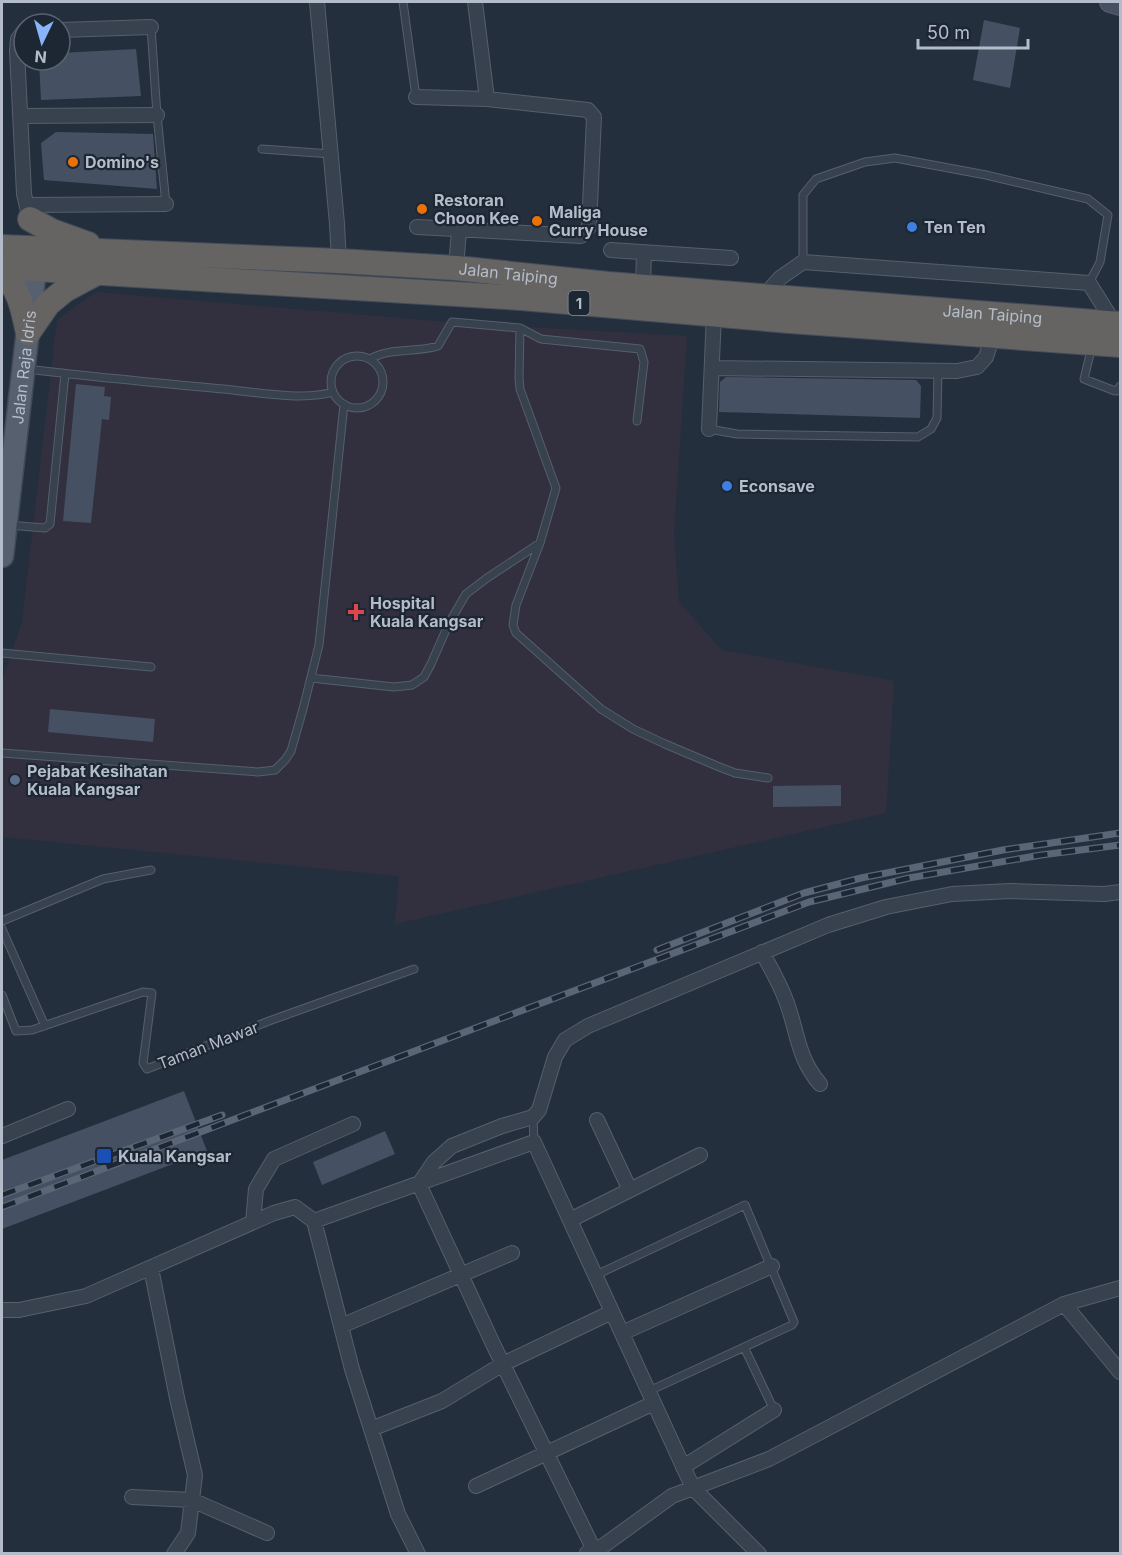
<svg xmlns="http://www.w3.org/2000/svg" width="1122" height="1555" font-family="Inter,sans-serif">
<rect width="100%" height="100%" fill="#242f3e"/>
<path fill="#32303f" d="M96,292L471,324L687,336L674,534L679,602L722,650L894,681L886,813L395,924L399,876L2,837V681L22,622L57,320Z"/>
<path fill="#455162" d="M984,20L1020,28L1010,88L973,80Z
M136,49L141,96L41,100L39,60H60V53Z
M56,132L153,134L157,189L44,180L41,143Z
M726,377L916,380L921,386L920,418L719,412L720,382Z
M76,384L105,387L104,396L111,397L109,420L102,419L91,523L63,521Z
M50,709L155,719L153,742L48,732Z
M841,785V806L773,807V786Z
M184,1091L207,1151L2,1229V1160Z
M385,1131L395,1154L322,1185L313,1162Z"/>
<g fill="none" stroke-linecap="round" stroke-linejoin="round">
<defs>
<path id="service" d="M403,2L416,97
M151,27L157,115L166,204
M262,149L331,154
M803,262V195L816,179L865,162L895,158L986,175L1088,199L1108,215L1100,262L1089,283
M1092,346L1084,379L1115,391H1117L1120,386
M331 382a26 26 0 1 1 52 0a26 26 0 1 1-52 0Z
M370,359C391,347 415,353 438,346L452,322L520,328L541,339L640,349L644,362L637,421
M27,369C92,377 158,383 223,389C254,392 304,401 333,392
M709,429L737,434L918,437L931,429L937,418L938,371
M8,525L45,528L50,524L65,374
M540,543L516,605L513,625L516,633L601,709L633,729L665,744L717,766L735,773L768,778
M2,653L151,667
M311,678L394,687L412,685L424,677L431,664L449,623L466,594L487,578L540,543L556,488L520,389L519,378L520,328
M2,753L258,772L275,770L285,760L291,751L303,709L319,645L344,404
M2,921L103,879L151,870
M2,929L45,1026
M2,995L16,1031L32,1030L143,992L152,993L143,1063L147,1069L269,1021L414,969
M533,1117L534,1142
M596,1275L745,1205L794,1322L792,1325L649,1391
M744,1347L774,1410"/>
<path id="minor" d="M317,2L337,224L339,261
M475,2L487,99
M60,30L151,27
M24,31L18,39L17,51L24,194L31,224
M416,97L487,99L588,110L594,117L589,227L581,236L417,227
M20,116L157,115
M27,205L166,204
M611,250L731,258
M456,268L459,230
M643,287L644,252
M764,296L780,278L803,262L1089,283L1114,323
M712,368L957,371L977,367L986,357L993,335
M709,429L714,314
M762,952C770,967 779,982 785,998C798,1030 796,1056 820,1084
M597,1120L630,1190
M2,1136L68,1109
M570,1220L700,1155
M314,1221L534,1142L693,1488L759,1554
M253,1222L256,1189L274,1159L353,1124
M151,1268L177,1398L195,1475L188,1533L174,1554
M1064,1304L1120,1372
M2,1310H19L86,1296L274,1213L295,1207L314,1221L352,1369L398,1514L418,1554
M341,1326L512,1253
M622,1333L772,1266
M371,1429L442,1401L503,1364L612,1312
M683,1467L774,1410
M476,1486L654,1403
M132,1497L192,1500L267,1533
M594,1550L493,1344L419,1184L434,1162L452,1146L502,1126L533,1117L539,1110L555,1057L565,1040L588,1026L828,925L886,907L952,894L1010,891L1104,894L1120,892
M587,1553L603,1546L672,1496L769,1459L1064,1304L1120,1288"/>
<path id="secondary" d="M1110,2L1120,5"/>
<g id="primary">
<path id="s1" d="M2,556L37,251"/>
</g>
<g id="trunk">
<path d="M30,219L52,231L88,244"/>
<path id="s2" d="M2,247L339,261L456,268L608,284L1120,324"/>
<path d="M2,267L521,298L790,321L1120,345"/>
<path d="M2,274C20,288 23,311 28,333"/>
<path d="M28,333L48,304L65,290L95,274"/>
</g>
</defs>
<use href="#service" stroke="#565f6c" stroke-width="9"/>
<use href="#minor" stroke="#565f6c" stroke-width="16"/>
<use href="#secondary" stroke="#565f6c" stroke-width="22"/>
<use href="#primary" stroke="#414a57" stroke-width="25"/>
<use href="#trunk" stroke="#434c59" stroke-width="26"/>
<use href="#service" stroke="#38414e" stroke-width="7"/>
<use href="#minor" stroke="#38414e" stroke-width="14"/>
<use href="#secondary" stroke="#465061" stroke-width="20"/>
<use href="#primary" stroke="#56606e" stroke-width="22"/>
<use href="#trunk" stroke="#656462" stroke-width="24"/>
<defs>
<path id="rail" d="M657,950L804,893L861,878L1003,850L1120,833
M2,1195L222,1115
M2,1207L809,902L909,878L1041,855L1120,845"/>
</defs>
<use href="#rail" stroke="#5a6575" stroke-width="7"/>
<use href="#rail" stroke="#1d2633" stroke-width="4.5" stroke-dasharray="14" stroke-linecap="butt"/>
</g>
<g fill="#e8710a" stroke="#1d2633" stroke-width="2">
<circle cx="73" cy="162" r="6"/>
<circle cx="422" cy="209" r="6"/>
<circle cx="537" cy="221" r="6"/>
</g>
<g fill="#3f7fe0" stroke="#1d2633" stroke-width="2">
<circle cx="912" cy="227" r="6"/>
<circle cx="727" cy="486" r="6"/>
</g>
<path fill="#e0444e" stroke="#1d2633" stroke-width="2" d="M353 603h6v6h6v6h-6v6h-6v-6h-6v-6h6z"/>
<circle fill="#5c6f8a" stroke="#1d2633" stroke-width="2" cx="15" cy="780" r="6"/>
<rect fill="#1a4fb4" stroke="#1d2633" stroke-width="2" x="96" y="1148" width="16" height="16" rx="3"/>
<g text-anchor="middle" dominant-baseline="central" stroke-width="4.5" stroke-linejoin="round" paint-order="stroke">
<rect fill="#1d2633" stroke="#878f9c" stroke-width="1.5" x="568.5" y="291" width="21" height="24" rx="4.5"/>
<g font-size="15" font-weight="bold" fill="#b4bcc9">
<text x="579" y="303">1</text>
</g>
<g font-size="16" font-weight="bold" fill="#b4bcc9" stroke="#1d2633" text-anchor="start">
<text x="85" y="162">Domino's</text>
<text x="434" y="200">Restoran<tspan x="434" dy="18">Choon Kee</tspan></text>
<text x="549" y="212">Maliga<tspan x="549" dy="18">Curry House</tspan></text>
<text x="924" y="227">Ten Ten</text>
<text x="739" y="486">Econsave</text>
<text x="370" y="603">Hospital<tspan x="370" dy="18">Kuala Kangsar</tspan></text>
<text x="27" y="771">Pejabat Kesihatan<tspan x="27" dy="18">Kuala Kangsar</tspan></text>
<text x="118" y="1156">Kuala Kangsar</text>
</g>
<g font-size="16" fill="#b4bcc9" stroke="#1d2633">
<text stroke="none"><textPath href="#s2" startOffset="507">Jalan Taiping</textPath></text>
<text stroke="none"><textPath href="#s2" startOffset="993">Jalan Taiping</textPath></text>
<text stroke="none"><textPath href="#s1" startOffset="190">Jalan Raja Idris</textPath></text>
<text transform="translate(208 1045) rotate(-21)">Taman Mawar</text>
</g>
</g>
<rect width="1122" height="1555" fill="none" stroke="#b4bcc9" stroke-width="6"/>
<g transform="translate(42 42) rotate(185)"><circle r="28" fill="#1d2633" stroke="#59626f" stroke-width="1.5"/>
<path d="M0-4.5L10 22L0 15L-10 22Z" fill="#8ab4f8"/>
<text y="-9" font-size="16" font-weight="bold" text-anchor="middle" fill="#b4bcc9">N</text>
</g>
<path d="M918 39v9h110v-9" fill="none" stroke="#b4bcc9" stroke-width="3"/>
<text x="927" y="39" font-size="18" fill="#b4bcc9" stroke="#1d2633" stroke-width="4.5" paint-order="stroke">50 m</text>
</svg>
